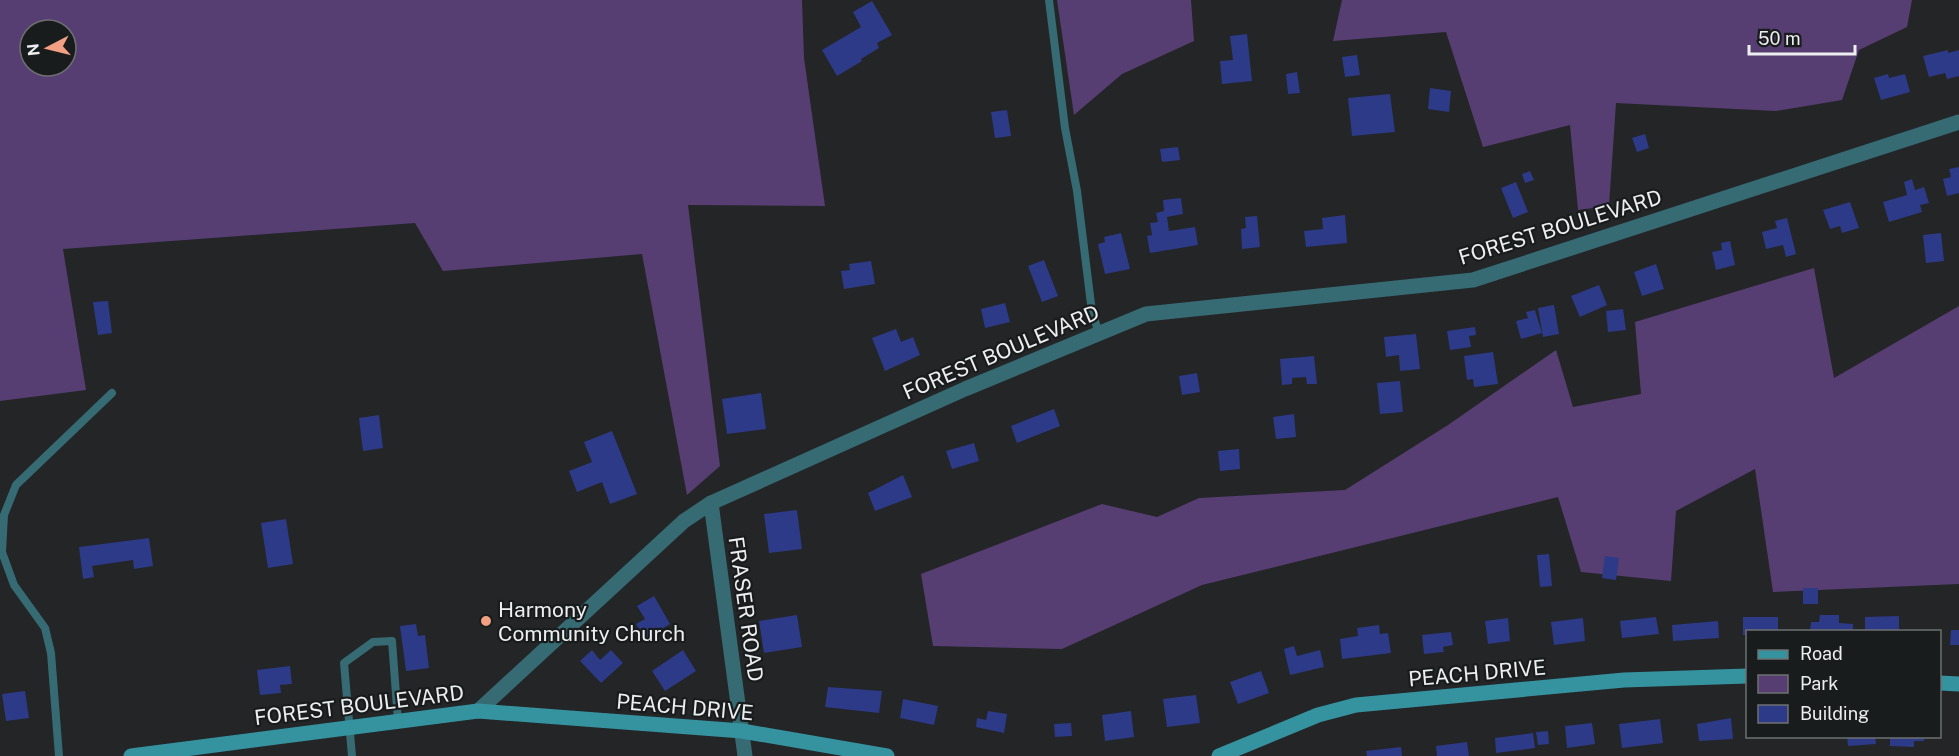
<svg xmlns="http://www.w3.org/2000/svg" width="1959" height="756" font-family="'Public Sans',sans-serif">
<rect width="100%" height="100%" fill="#232527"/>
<path fill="#563e72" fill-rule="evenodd" d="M0,0H802L804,58L825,206L688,205L720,466L687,495L642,254L443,271L415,223L63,249L86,390L0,401ZM30,30H66V66H30Z
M1057,0H1191L1194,41L1122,74L1074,115Z
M1342,0H1912L1907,27L1859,50L1842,100L1776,111L1616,103L1609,206L1578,210L1570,125L1483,147L1446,32L1333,41Z
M1814,268L1834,378L1959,306V584L1773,592L1755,469L1676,511L1671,581L1581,572L1558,497L1202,585L1062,649L933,646L921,574L1102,504L1157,517L1199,498L1345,490L1448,425L1556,350L1573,407L1641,394L1635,322Z"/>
<path fill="#2d3a87" d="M872,1L892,35L877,43L879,48L861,59L862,61L837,76L822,50L861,27L853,12Z
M1247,34L1252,81L1222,84L1220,61L1233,60L1230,36Z
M1948,50V53L1959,50V76L1947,79L1945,73L1929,77L1923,56Z
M1357,55L1360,75L1345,77L1342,57Z
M1297,72L1300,93L1288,94L1286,74Z
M1888,74L1889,78L1905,74L1910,92L1881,100L1874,78Z
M1430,88L1451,91L1449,112L1428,109Z
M1390,94L1395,132L1352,136L1348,98Z
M1007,110L1011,136L995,138L991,112Z
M1645,134L1649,148L1637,152L1632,138Z
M1178,147L1180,160L1162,162L1160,149Z
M1959,167V193L1947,196L1943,179L1951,177L1949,169Z
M1530,171L1534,180L1525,183L1522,174Z
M1912,179L1915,190L1924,187L1929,203L1920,205L1922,212L1889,222L1883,202L1907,195L1904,182Z
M1516,182L1528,212L1513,218L1501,188Z
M1181,198L1183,214L1167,217L1169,231L1195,227L1198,245L1150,253L1147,236L1152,235L1150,223L1158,222L1156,213L1164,211L1163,200Z
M1850,202L1859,228L1842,233L1840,226L1830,229L1823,210Z
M1345,215L1347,243L1306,247L1304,231L1323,229L1322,218Z
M1257,216L1260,247L1242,249L1241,229L1246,228L1245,217Z
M1787,218L1796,254L1786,257L1783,245L1766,249L1762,232L1777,228L1775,221Z
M1121,233L1130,269L1105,274L1098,244L1105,242L1104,237Z
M1941,233L1944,261L1926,263L1923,235Z
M1730,241L1735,265L1716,270L1712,252L1722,250L1721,243Z
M1044,260L1058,296L1042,302L1028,266Z
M871,261L875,284L844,289L841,271L850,270L849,264Z
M1656,264L1664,289L1642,296L1634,272Z
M1599,285L1607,305L1580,317L1571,296Z
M108,301L112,333L98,335L93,302Z
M1005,303L1010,322L985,328L981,309Z
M1554,305L1559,334L1543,337L1538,308Z
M1623,309L1626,330L1608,332L1606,311Z
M1535,310L1542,333L1521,339L1516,321L1528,318L1526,312Z
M1475,327L1476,335L1469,336L1471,347L1450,350L1447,331Z
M896,329L901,342L913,337L920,355L885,371L872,338Z
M1416,334L1420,369L1400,371L1399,355L1386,357L1384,337Z
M1493,352L1498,384L1474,387L1473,379L1467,380L1464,356Z
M1314,356L1317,384H1307L1306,377L1292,378V384L1282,385L1280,359Z
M1197,373L1200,392L1182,395L1179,376Z
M1400,381L1403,412L1380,414L1377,383Z
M761,393L766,429L727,434L722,399Z
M1054,409L1060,426L1017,443L1011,426Z
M1294,414L1296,437L1276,439L1273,417Z
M379,415L383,448L363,451L359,418Z
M612,431L637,494L610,504L602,482L577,492L569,471L592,462L584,442Z
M974,443L979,461L952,469L946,451Z
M1239,449L1240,469L1220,471L1218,451Z
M903,475L912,497L875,511L868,493Z
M797,510L802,549L769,553L764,514Z
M286,519L293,564L268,568L261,523Z
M149,538L153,566L134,569L133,560L92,566L94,577L83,579L79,547Z
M1549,554L1552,586L1540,587L1537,555Z
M1605,556L1619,558L1616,580L1602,578Z
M1803,588H1818V604H1803Z
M654,596L670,624L645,639L636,624L645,619L637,606Z
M797,615L802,647L764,653L759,621Z
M1820,615H1839V623L1853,624V632H1810L1811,622H1819Z
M1899,616V632H1865V617Z
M1656,617L1659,634L1622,638L1620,621Z
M1743,617H1778V632H1748V635H1743Z
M1508,618L1510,641L1488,644L1485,621Z
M1583,618L1585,641L1554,645L1551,622Z
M1718,621L1719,638L1673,641L1672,625Z
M416,624L418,636L425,635L429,668L406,671L400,626Z
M1379,625L1380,634L1388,633L1391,653L1342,659L1340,639L1358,636L1357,628Z
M1951,630H1959V645H1950Z
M1451,632L1453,645L1443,647L1444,652L1424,654L1422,635Z
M1294,646L1297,656L1320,650L1324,667L1290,675L1284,649Z
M592,650L600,660L611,650L623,663L601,683L580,661Z
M683,650L696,671L665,691L652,671Z
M290,666L292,684L280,685L281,693L260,695L257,670Z
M1261,671L1269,693L1238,704L1230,682Z
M828,687L882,691L879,713L825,707Z
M25,691L29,718L6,721L2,694Z
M1196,695L1200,723L1167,727L1163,699Z
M903,699L938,706L934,725L900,718Z
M988,711L1007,714L1004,733L976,727L977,718L986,720Z
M1131,711L1134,737L1105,741L1102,715Z
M1731,718L1733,739L1699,741L1697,724Z
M1660,719L1663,743L1622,748L1619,724Z
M1071,723L1072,736L1055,737L1054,724Z
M1592,723L1595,744L1567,748L1565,726Z
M1548,731L1549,744L1538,745L1536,732Z
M1533,733L1535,748L1496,753L1495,738Z
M1847,736H1875L1876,744L1848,746Z
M1890,736H1924V741H1914V747L1890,746Z
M1467,742L1469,756H1437L1436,746Z
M1401,747L1402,756H1367L1366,751Z"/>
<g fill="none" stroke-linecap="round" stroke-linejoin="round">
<path stroke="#366b73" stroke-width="8" d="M1049,0L1065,128L1077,191L1092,312L1099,333
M59,756L51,653L45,628L14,585L2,552L4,515L16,485L112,393
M352,756L344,663L373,642L392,641L398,721"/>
<path stroke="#366b73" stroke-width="15" d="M711,503L745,756"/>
<path stroke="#366b73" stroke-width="15" d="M478,711L684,521L711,503L965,389L1146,314L1473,280L1959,122"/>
<path stroke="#35939f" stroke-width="15" d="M1940,683L1959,684
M131,756L478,711L742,731L887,756
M1219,756L1318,715L1356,705L1624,680L1748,676"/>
</g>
<circle fill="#f39f83" stroke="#191c1d" stroke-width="2" cx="486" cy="621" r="6"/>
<g text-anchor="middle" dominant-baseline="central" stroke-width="4.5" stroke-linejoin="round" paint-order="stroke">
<g font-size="21" fill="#edeef0" stroke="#191c1d">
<text transform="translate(1560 227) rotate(-17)">FOREST BOULEVARD</text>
<text transform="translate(1001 352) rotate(-23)">FOREST BOULEVARD</text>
<text transform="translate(746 609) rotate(82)">FRASER ROAD</text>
<text transform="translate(1477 673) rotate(-5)">PEACH DRIVE</text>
<text transform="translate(359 705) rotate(-7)">FOREST BOULEVARD</text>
<text transform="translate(685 707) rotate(5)">PEACH DRIVE</text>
</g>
<g font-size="21" fill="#edeef0" stroke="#191c1d" text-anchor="start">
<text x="498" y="609">Harmony<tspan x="498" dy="24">Community Church</tspan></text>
</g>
</g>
<rect x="1746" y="630" width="195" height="108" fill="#191c1d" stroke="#6e7071" stroke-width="1.5"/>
<rect x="1758" y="650" width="30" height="9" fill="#35939f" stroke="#6e7071" stroke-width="1.5"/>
<text x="1800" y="660" font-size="18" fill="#edeef0">Road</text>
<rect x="1758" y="675" width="30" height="18" fill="#563e72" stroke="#6e7071" stroke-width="1.5"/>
<text x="1800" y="690" font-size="18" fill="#edeef0">Park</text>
<rect x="1758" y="705" width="30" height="18" fill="#2d3a87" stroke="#6e7071" stroke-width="1.5"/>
<text x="1800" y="720" font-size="18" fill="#edeef0">Building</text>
<g transform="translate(48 48) rotate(263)"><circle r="28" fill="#191c1d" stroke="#6e7071" stroke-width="1.5"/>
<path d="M0-4.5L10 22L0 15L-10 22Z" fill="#f39f83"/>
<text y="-9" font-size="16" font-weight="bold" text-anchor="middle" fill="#edeef0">N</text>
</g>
<path d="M1749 45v9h106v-9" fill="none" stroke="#edeef0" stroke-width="3"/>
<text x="1758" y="45" font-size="18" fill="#edeef0" stroke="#191c1d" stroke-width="4.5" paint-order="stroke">50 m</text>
</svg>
